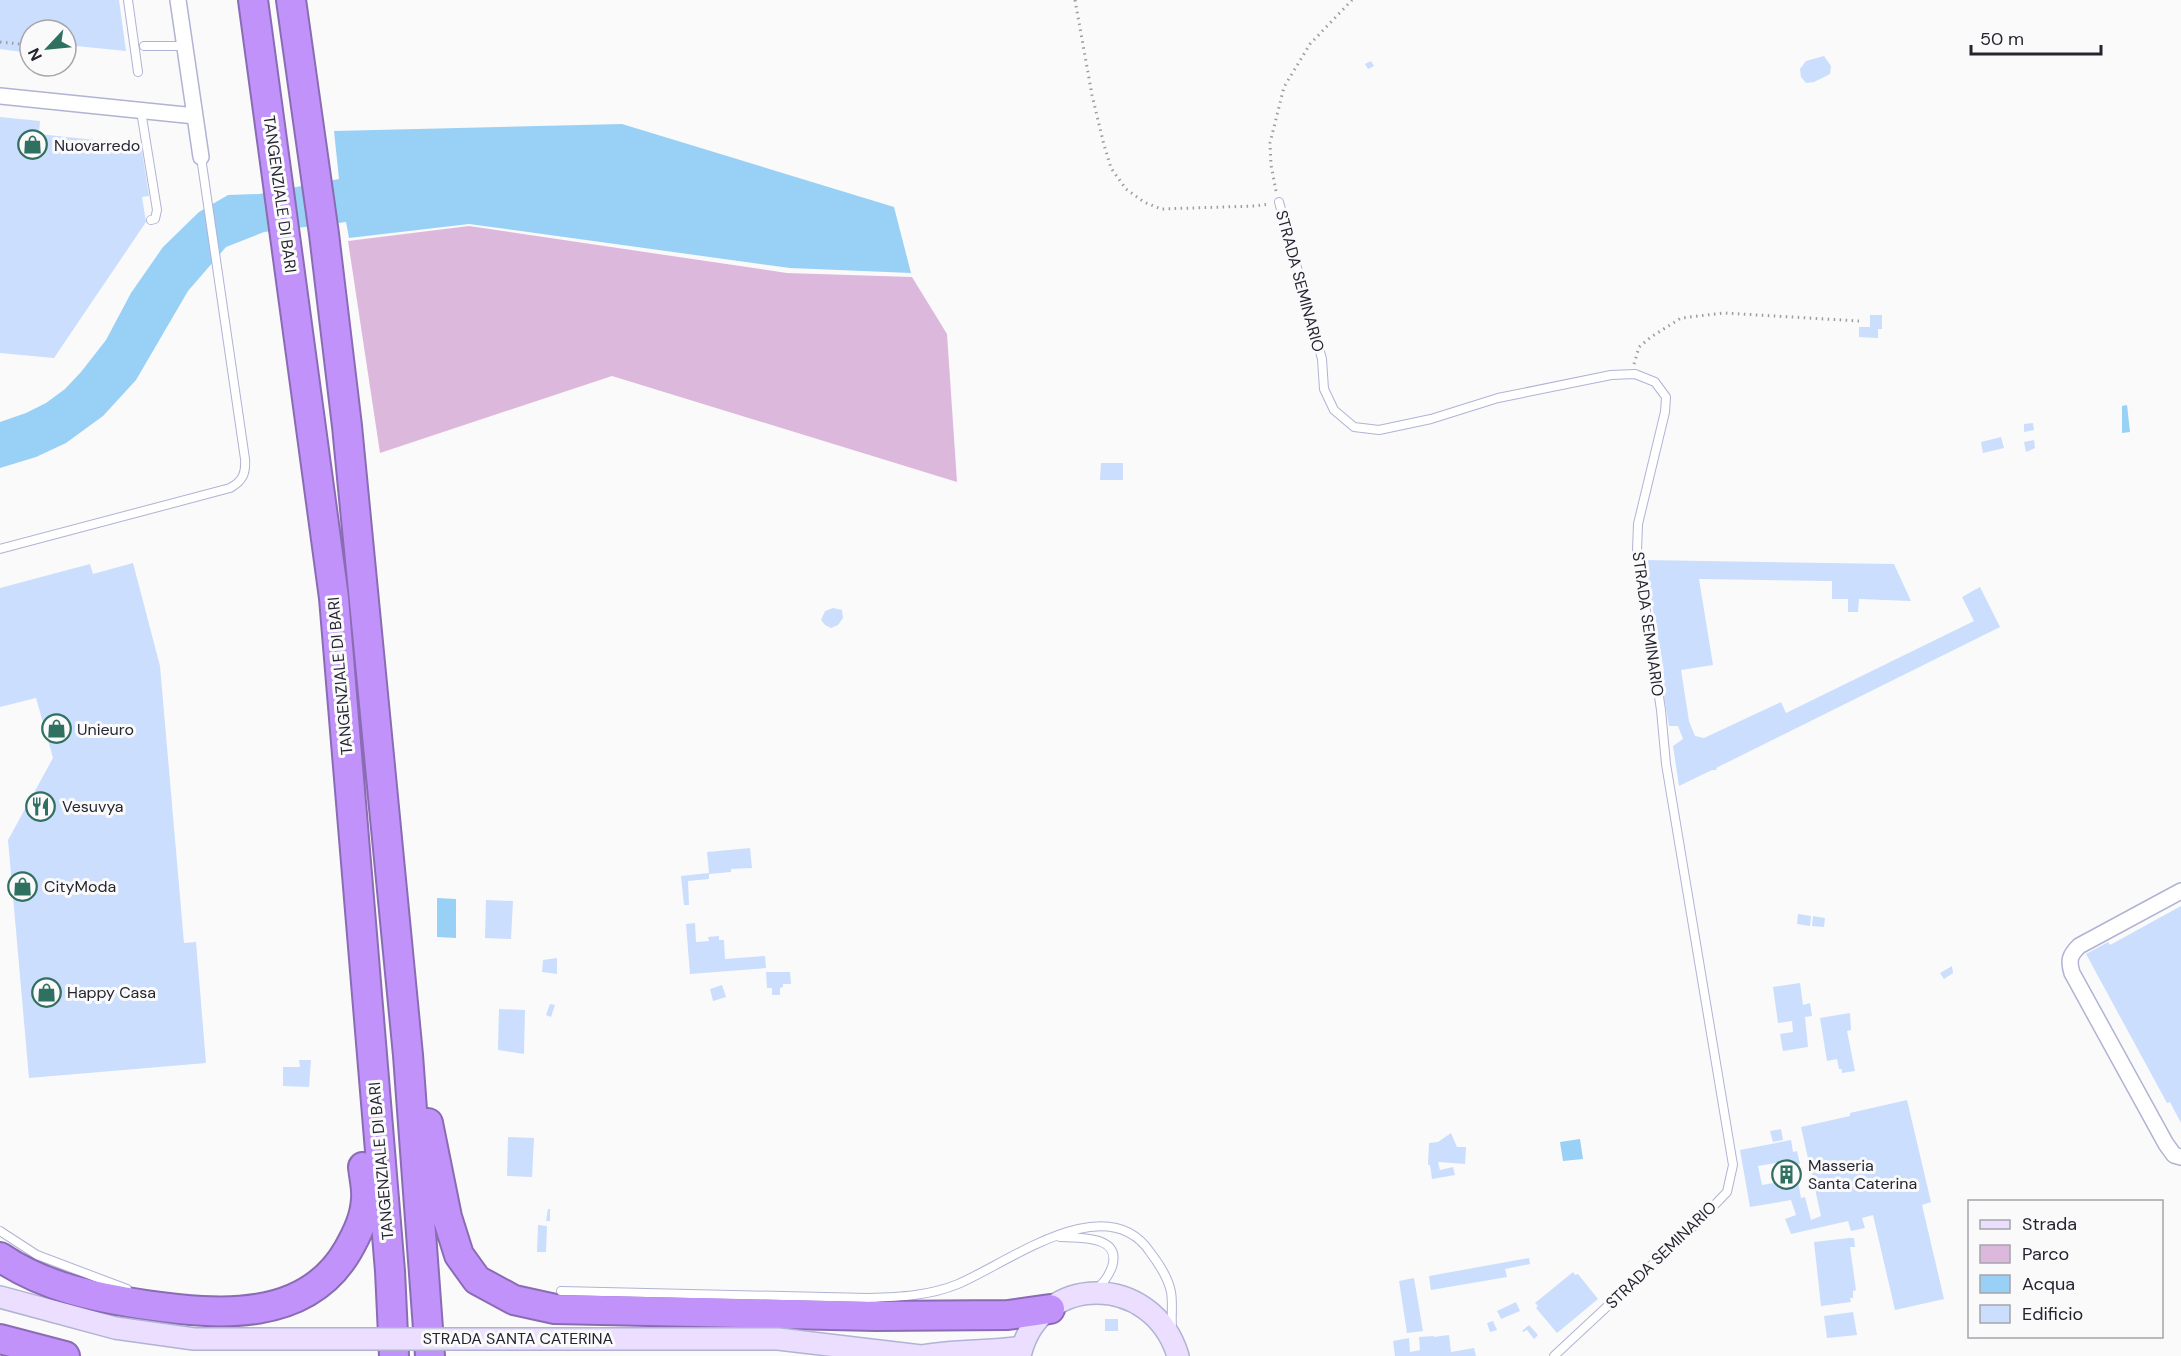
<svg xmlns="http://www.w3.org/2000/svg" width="2181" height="1356" font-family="'DM Sans',sans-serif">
<rect width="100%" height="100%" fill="#fafafa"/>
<path fill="#ddb8dd" d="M469,226L787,273L912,277L947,334L957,482L612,376L380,453L348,241Z"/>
<path fill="#99d0f5" d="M622,124L894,207L911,273L790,268L469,224L349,238L346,222L264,232L226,247L188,291L136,380L103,416L66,443L36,457L0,468V422L26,413L46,403L65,389L81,372L106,340L131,293L163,247L199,212L228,195L259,194L339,179L334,131Z
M2127,405L2130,432L2122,433V406Z
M437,898L456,899V938L437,937Z
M1580,1139L1583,1159L1563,1161L1560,1142Z"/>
<path fill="#cbdefd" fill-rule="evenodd" d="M0,0H119L126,51L66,45V30H30V53L0,49Z
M1824,56L1831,66L1830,74L1814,82L1806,83L1801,77L1800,69L1806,61Z
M1371,61L1374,66L1368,69L1365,64Z
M0,117L40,121L39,134L141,145L149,196L142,197L146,222L54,358L0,353Z
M1870,315H1882V329H1878V338L1859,337V327H1870Z
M2033,423L2034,430L2024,432V424Z
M2001,437L2004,448L1983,453L1981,442Z
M2034,440L2035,448L2026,452L2024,442Z
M1101,463H1123V480H1100Z
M1644,560L1894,564L1911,601L1859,599L1858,612H1848V599H1832V581L1699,579L1713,665L1681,670L1689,721L1695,736L1704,738L1781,702L1786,713L1974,621L1962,597L1980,587L2000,627L1716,768L1717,770H1712L1679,786L1673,746L1683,739L1678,726H1669L1660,672L1664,671Z
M133,563L160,666L184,943L196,942L206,1063L29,1078L8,840L53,758L36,698L0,707V588L90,564L93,574Z
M833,608L842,610L843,618L838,625L831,628L825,625L821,620L825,611Z
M750,848L752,868L731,869V872L709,874V879L688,881L689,905H684L681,876L709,873L707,852Z
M486,900L513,901L511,939L485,938Z
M2181,906V1123L2170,1102L2167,1103L2086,954L2108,942L2110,945Z
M1798,914L1811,916L1810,926L1797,924Z
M1813,916L1825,918L1824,927L1812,926Z
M695,923L696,942L709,941L708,937L719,936V940H724L725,959L765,956L766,968L690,974L686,924Z
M557,958V974L542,972L543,960Z
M1952,966L1953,973L1944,979L1940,973Z
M766,972H790L791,984H783V987L780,988V995H772V988H767Z
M1800,983L1803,1005L1810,1003L1812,1016L1805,1017L1808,1047L1783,1051L1780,1034L1793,1032L1792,1021L1778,1023L1773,987Z
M722,985L726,997L713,1001L710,989Z
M550,1004L555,1005L551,1017L546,1015Z
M499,1009L525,1010L524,1054L498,1050Z
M1850,1013L1851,1030L1847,1031L1855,1071L1842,1073V1069H1839L1837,1059L1827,1061L1820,1018Z
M299,1060H311L309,1087L283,1086V1067H300Z
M1907,1100L1931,1202L1922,1205L1944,1299L1895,1310L1873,1215L1862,1218L1865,1228L1851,1231L1848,1221L1791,1234L1785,1219L1796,1215L1791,1200L1750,1207L1740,1150L1791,1140L1793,1152L1797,1151L1800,1164H1795L1801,1198L1805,1197L1811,1220L1821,1216L1801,1127L1850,1116V1113ZM1776,1163L1779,1182L1762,1185L1758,1166Z
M1781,1129L1783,1140L1773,1142L1770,1131Z
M1451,1133L1457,1147H1466L1465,1164L1438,1162L1440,1170L1453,1167L1455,1175L1432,1179L1430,1165H1428L1429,1143L1438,1142Z
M508,1137L534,1138L532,1177L507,1176Z
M548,1209H550V1221H546Z
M538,1225L547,1226L546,1252H537Z
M1849,1238H1854L1855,1247H1850L1856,1290L1853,1291V1298H1850L1851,1302L1821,1306L1814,1242Z
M1529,1258L1530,1264L1505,1269L1507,1277L1431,1290L1429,1276Z
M1573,1272L1575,1275L1578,1274L1598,1299L1557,1333L1536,1308L1538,1306L1535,1303Z
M1414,1278L1423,1331L1407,1333L1399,1281Z
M1516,1302L1520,1311L1501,1319L1497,1311Z
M1853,1312L1857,1335L1827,1338L1824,1316Z
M1105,1319H1118V1331H1105Z
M1493,1321L1497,1330L1490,1332L1487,1323Z
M1529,1325L1538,1335L1534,1339L1527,1330L1523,1332L1522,1331Z
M1449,1335L1451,1352L1474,1348L1476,1356H1395L1393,1341L1409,1338L1410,1352L1420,1350L1419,1337L1434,1336V1337Z"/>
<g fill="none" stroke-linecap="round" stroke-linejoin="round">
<defs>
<path id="lane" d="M128,0L138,72
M144,46H185
M141,111L157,210L155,219L151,220
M1279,202L1322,359L1324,389L1334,410L1354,427L1379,430L1431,419L1498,398L1611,375L1635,374L1655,382L1666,397L1665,412L1638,524L1637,551L1661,710L1666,764L1733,1165L1727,1192L1699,1221L1554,1356
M0,549L230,488C243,481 246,473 245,459L201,157
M0,1231L37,1255L127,1289
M1060,1237C1079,1238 1122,1235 1112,1267C1108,1277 1104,1283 1095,1290
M561,1291L868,1298C899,1297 929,1296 958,1284C1008,1263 1106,1187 1150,1252C1159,1264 1168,1277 1171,1292C1173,1303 1171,1317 1172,1328"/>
<path id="street" d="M178,0L201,157
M0,96L195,116
M2181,891L2079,946C2070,955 2068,960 2072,973L2166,1144L2174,1155L2181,1157"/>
<path id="secondary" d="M0,1297L115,1328
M921,1356C955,1350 988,1352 1022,1347
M1020,1356C1039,1272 1153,1272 1178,1356"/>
<path id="highway" d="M253,0L334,598L390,1271L394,1356
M291,0L324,234L347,426L408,1055L430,1356
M428,1123L447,1217L459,1255L477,1280L514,1300L555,1309L876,1316L1008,1315L1050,1309
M0,1257C44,1287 94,1297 146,1305C218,1315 306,1323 348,1250C357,1234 365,1218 366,1199C367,1189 364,1177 363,1167
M0,1339L65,1356"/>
</defs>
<use href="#lane" stroke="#b0b3d4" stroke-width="10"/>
<use href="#street" stroke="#b0b3d4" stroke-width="18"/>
<use href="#secondary" stroke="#b0b3d4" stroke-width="24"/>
<use href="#highway" stroke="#8a6cb4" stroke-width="32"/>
<path stroke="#9c9ca2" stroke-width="3" stroke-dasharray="1.5 4.5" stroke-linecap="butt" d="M1075,0L1092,95L1104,145L1111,168L1126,189L1144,202L1161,209L1255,206L1269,204
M0,42L30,45
M1276,191L1271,165L1270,143L1284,87L1310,44L1352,0
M1634,364L1639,347L1651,337L1681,318L1724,313L1859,321"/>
<use href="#lane" stroke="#fff" stroke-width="8"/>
<use href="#street" stroke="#fff" stroke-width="15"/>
<use href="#secondary" stroke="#ecdefe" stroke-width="21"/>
<use href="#highway" stroke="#c192fa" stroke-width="28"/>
<defs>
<path id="secondary-bridge" d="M115,1328L194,1339H778L921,1356"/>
</defs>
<use href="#secondary-bridge" stroke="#b0b3d4" stroke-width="24" stroke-linecap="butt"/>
<use href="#secondary-bridge" stroke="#ecdefe" stroke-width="21"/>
</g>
<defs>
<symbol id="shop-ring" viewBox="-11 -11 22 22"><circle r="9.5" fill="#fafafa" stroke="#307060" stroke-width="1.5"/><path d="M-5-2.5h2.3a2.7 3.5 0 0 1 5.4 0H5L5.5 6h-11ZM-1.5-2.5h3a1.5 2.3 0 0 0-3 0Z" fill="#307060"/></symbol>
<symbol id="restaurant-ring" viewBox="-11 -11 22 22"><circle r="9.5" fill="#fafafa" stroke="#307060" stroke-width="1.5"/><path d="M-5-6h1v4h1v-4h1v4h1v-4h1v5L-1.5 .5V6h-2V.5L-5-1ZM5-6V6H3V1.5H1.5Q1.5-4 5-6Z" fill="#307060"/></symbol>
<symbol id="building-ring" viewBox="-11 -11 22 22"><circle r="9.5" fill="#fafafa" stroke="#307060" stroke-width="1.5"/><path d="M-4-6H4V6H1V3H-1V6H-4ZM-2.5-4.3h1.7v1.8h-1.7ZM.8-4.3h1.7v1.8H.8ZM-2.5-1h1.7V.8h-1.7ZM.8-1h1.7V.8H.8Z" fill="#307060"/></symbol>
</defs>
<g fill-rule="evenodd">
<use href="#shop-ring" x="16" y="128" width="33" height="33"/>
<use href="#shop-ring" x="40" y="712" width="33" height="33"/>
<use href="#restaurant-ring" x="24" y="790" width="33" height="33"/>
<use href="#shop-ring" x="6" y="870" width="33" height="33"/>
<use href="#shop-ring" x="30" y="976" width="33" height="33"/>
<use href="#building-ring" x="1770" y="1158" width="33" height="33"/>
</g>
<g text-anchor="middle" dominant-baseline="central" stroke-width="6" stroke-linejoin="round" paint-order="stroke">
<g font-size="16" fill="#252532" stroke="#fafafa" text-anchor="start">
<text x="54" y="145">Nuovarredo</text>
<text x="77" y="729">Unieuro</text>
<text x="62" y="806">Vesuvya</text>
<text x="44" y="886">CityModa</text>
<text x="67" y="992">Happy Casa</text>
<text x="1808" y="1165">Masseria<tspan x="1808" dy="18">Santa Caterina</tspan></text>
</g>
<g font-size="16" fill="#252532" stroke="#fafafa">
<text transform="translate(280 194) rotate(82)">TANGENZIALE DI BARI</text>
<text transform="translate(1300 281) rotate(75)">STRADA SEMINARIO</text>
<text transform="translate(1648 624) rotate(82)">STRADA SEMINARIO</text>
<text transform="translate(340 676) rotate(-95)">TANGENZIALE DI BARI</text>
<text transform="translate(381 1161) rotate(-95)">TANGENZIALE DI BARI</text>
<text transform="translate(1661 1255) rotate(-44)">STRADA SEMINARIO</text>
<text x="518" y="1338">STRADA SANTA CATERINA</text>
</g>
</g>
<rect x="1968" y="1200" width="195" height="138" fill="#fafafa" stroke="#a5a5aa" stroke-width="1.5"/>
<rect x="1980" y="1220" width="30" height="9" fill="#ecdefe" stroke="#a5a5aa" stroke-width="1.5"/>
<text x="2022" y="1230" font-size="18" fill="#252532">Strada</text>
<rect x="1980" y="1245" width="30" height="18" fill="#ddb8dd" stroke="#a5a5aa" stroke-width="1.5"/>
<text x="2022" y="1260" font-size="18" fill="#252532">Parco</text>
<rect x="1980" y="1275" width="30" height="18" fill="#99d0f5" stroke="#a5a5aa" stroke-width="1.5"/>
<text x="2022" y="1290" font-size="18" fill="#252532">Acqua</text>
<rect x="1980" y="1305" width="30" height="18" fill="#cbdefd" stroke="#a5a5aa" stroke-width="1.5"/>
<text x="2022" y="1320" font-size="18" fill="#252532">Edificio</text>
<g transform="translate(48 48) rotate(244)"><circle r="28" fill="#fafafa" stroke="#a5a5aa" stroke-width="1.5"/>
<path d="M0-4.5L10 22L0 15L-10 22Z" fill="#307060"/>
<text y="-9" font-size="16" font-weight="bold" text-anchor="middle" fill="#252532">N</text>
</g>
<path d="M1971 45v9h130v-9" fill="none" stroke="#252532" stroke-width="3"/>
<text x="1980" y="45" font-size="18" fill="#252532" stroke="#fafafa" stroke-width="4.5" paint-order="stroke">50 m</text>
</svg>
